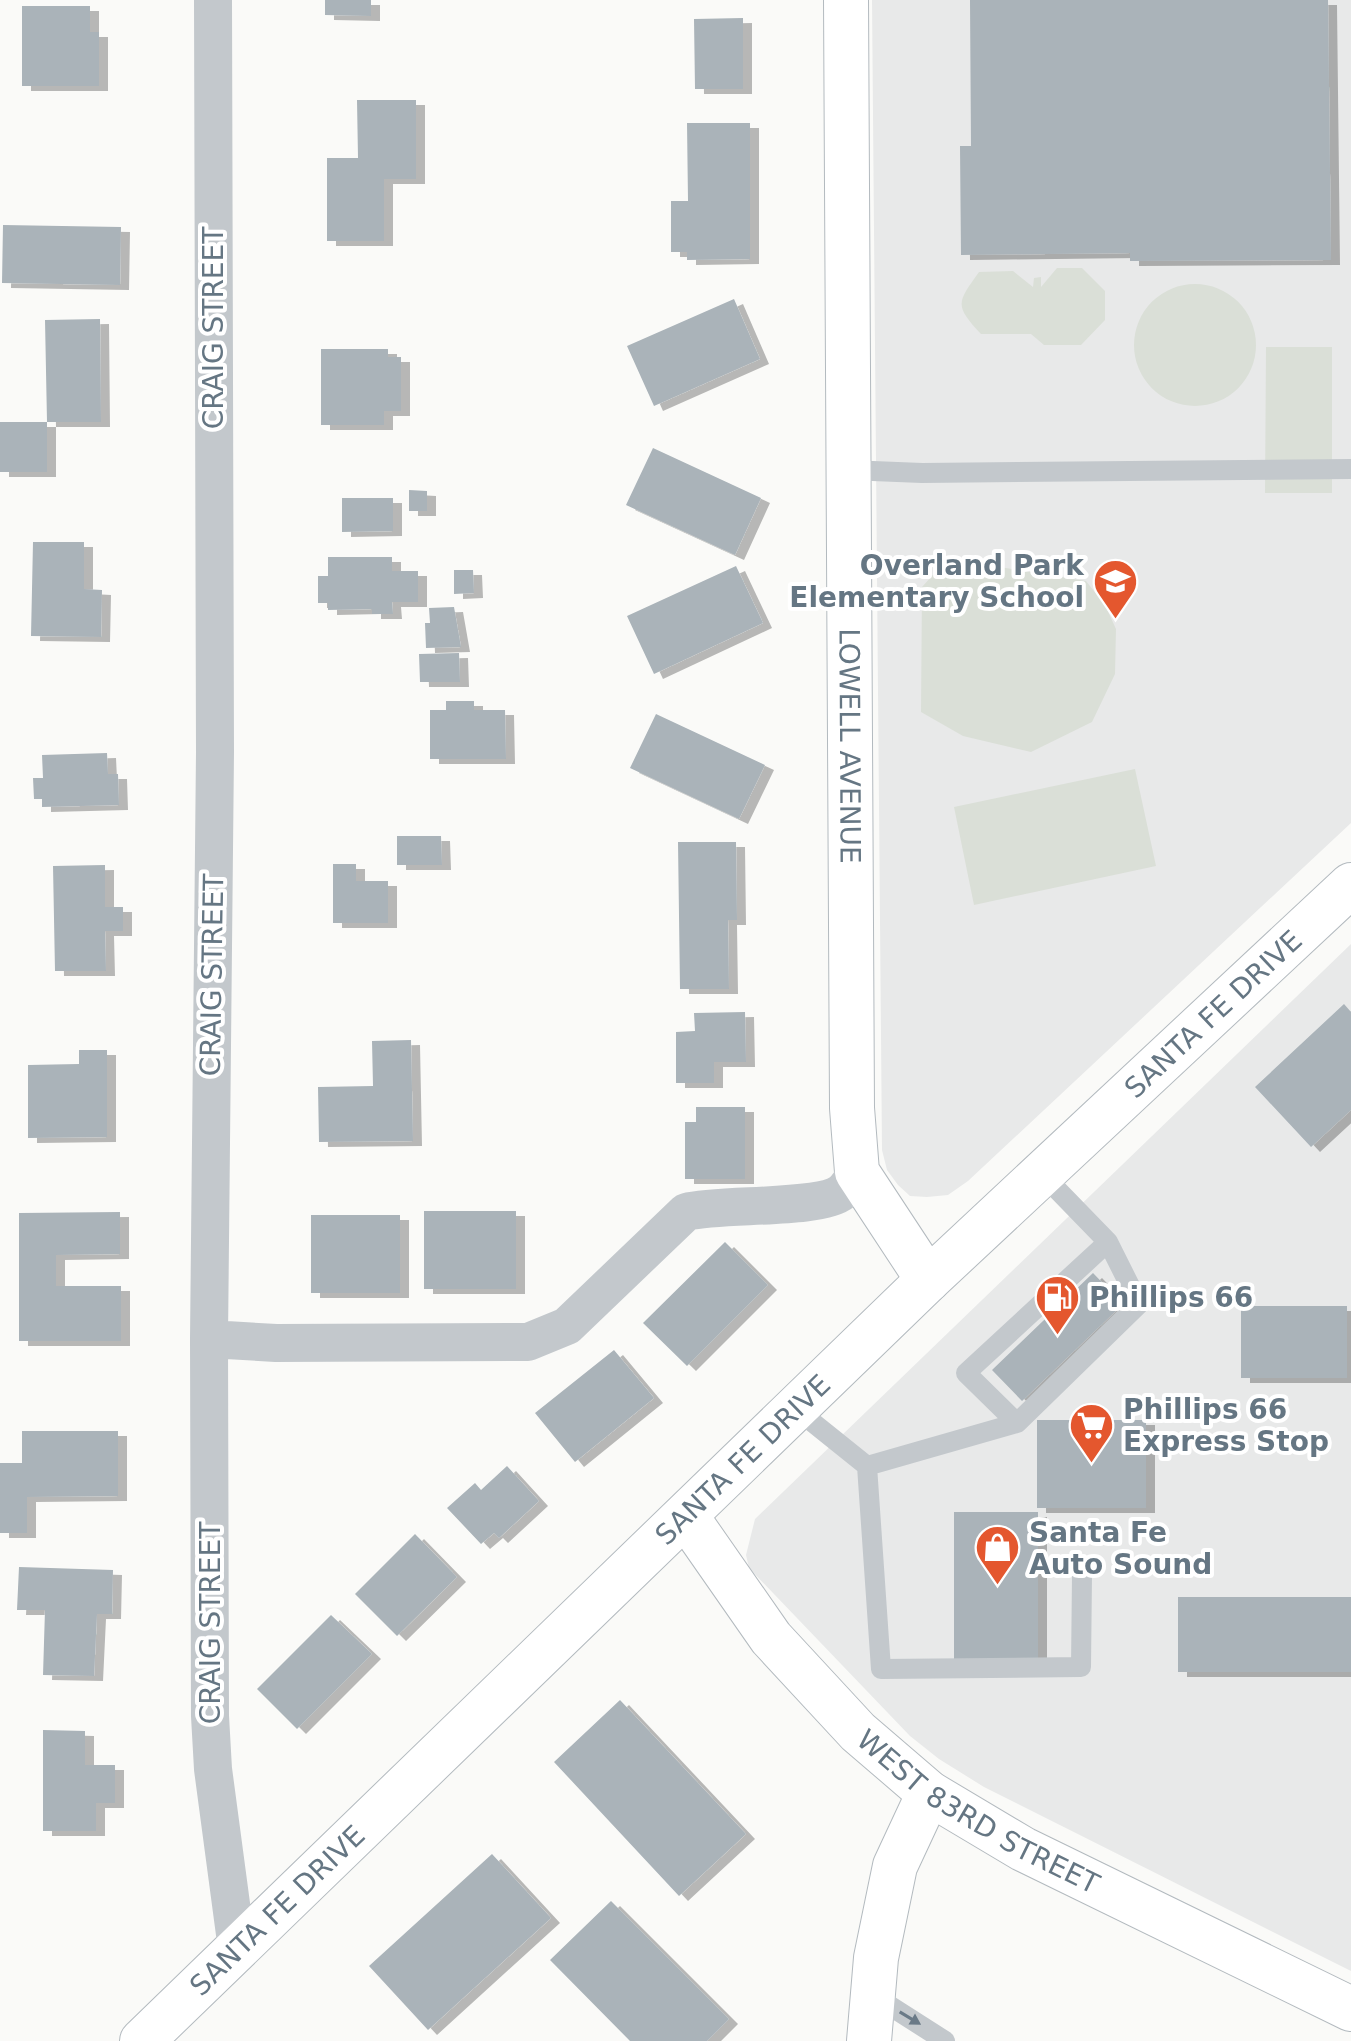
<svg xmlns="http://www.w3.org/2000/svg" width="1351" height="2041" font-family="'DejaVu Sans',sans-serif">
<defs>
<filter id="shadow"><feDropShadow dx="9" dy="5" stdDeviation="0" flood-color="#0004"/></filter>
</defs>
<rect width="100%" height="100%" fill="#fafaf8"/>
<path fill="#e8e9e9" d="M872,0H1351V823L968,1181L948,1195L927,1197L910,1196L898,1185L887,1170L882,1150Z
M1351,944V1971L984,1787L939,1759L910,1736L749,1568L746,1555L755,1519Z"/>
<path fill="#dadfd7" d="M1057,268H1082L1105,291V320L1081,345H1044L1031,334H981C954,305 957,303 979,272L1013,271L1033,287L1034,278L1041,277V287Z
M1134 345a61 61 0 1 1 122 0a61 61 0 1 1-122 0Z
M1266,347H1332V493H1265Z
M969,562L1086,581L1105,605L1116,629L1115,674L1092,722L1031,752L963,736L921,712L922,587L941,566Z
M1135,769L1156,866L974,905L954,807Z"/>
<path fill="#aab3b9" filter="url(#shadow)" d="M325,0H371V16L325,15Z
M970,0H1328L1331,260L1130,261V253L961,255L960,146H971Z
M22,6H90V32H99V86H22Z
M743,18V89H695L694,19Z
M357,100H416V179H384V241H327V158H358Z
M687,123H750V259L687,260V252H671V201H688Z
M3,225L121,227L120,285L2,283Z
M734,299L760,359L654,406L627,346Z
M100,319L101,422H47L45,320Z
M321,349H388V357H401V411H384V425H321Z
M0,422H47V472H0Z
M653,448L761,498L735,555L626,505Z
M409,490L427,491V511H409Z
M342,498H393V531L342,532Z
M33,542H84V589L102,590L101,637L31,636Z
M328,557H392V571H418V602H392L393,614H372V609L328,610V603H318V576H328Z
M736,566L763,623L654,674L627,616Z
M454,570H473L474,593L454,594Z
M454,607L461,647L426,648L425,623H430L429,608Z
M459,653L460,682H420L419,654Z
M446,701H474V710H505L506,759H430V710H446Z
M656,714L765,765L739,819L630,768Z
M107,753L108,774H118L119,805L42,807V799H34L33,778H43L42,755Z
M397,836H441L442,865H397Z
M678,842H736L737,920H728L729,989H680Z
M333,864H356V881H388V923H333Z
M105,865V907H123V931H105L106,971H55L53,866Z
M1344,1004L1351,1012V1110L1311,1147L1255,1087Z
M745,1012L746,1062H714V1083H676V1032L695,1031L694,1013Z
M411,1040L413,1141L319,1142L318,1087L373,1086L372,1041Z
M79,1050H107V1137L28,1138V1065L79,1064Z
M696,1107H745V1179H685V1122H696Z
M424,1211H516V1289H424Z
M120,1212V1254L56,1255V1286H121V1341H19V1213Z
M311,1215H400V1293H311Z
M725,1242L768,1285L687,1366L643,1323Z
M1093,1273L1123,1304L1022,1401L992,1370Z
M1241,1306H1347V1378H1241Z
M614,1350L654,1398L575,1462L535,1413Z
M1037,1420H1146V1508H1037Z
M22,1431H118V1496L27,1497V1533H0V1463H22Z
M507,1466L539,1501L499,1538L494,1533L481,1544L447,1508L475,1483L481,1490Z
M954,1512H1038V1660H954Z
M415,1534L457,1577L397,1636L355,1594Z
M19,1567L113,1570L112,1614H97L94,1676L43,1675L45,1610H17Z
M1178,1597H1351V1672H1178Z
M331,1615L372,1654L297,1729L257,1689Z
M620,1700L746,1834L679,1896L554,1762Z
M43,1730L85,1731V1765H115V1803H96V1831H43Z
M492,1854L551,1918L428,2030L369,1966Z
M611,1901L729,2019L707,2041H630L550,1960Z"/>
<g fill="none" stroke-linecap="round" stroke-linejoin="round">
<defs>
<g id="secondary">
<path id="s1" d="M846,0L852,1108L857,1172L928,1280"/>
<path id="s2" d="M686,1516L771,1638L858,1732L929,1793L1023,1849L1351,2009"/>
<path id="s3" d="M142,2041L928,1280L1351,885"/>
<path d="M869,2041L876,1958L895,1866L929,1793"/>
</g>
</defs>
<use href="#secondary" stroke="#b3babf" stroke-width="46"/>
<path stroke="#c3c8cc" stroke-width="20" d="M848,470L922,473L1351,469
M796,1409L867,1466L881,1669L1081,1667L1082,1575
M1017,1423L966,1373L1108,1242
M867,1466L1017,1423L1139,1304L1108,1242L1042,1174
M873,1995L945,2041"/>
<path stroke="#c3c8cc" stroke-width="38" d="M213,0L215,752L209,1339L210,1716L213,1769L237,1949
M209,1339L276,1343L528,1342L567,1326L686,1212C720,1203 820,1210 842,1192C848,1187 853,1178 857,1172"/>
<use href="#secondary" stroke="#fff" stroke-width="44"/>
</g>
<defs><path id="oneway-solid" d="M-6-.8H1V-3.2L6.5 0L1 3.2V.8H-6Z" transform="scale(2)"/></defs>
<use fill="#6a7a87" href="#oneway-solid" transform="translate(910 2018) rotate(31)"/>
<defs>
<symbol id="school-pin" viewBox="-11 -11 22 30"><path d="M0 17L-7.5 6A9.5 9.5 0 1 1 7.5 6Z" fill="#e4572e" stroke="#fff"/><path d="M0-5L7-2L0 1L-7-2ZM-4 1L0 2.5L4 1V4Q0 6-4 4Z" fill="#fff"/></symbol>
<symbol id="fuel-pin" viewBox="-11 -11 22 30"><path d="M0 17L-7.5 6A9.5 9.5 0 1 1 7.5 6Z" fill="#e4572e" stroke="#fff"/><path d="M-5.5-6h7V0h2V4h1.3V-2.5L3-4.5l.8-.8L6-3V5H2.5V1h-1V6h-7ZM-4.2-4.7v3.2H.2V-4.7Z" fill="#fff"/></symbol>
<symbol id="supermarket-pin" viewBox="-11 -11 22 30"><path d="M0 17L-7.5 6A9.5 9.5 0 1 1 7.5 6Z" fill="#e4572e" stroke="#fff"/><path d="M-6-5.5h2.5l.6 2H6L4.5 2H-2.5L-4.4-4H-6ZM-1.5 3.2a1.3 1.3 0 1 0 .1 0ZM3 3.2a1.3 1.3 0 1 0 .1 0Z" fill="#fff"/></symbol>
<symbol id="shop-pin" viewBox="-11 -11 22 30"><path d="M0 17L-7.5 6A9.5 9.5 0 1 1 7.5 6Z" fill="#e4572e" stroke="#fff"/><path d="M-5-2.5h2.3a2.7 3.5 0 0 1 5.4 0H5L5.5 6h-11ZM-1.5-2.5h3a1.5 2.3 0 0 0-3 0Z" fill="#fff"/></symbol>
</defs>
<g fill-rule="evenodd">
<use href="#school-pin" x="1090" y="556" width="51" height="69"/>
<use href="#fuel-pin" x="1032" y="1272" width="51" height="69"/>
<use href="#supermarket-pin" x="1066" y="1400" width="51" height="69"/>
<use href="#shop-pin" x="972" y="1522" width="51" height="69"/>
</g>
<g text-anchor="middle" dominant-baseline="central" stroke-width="8" stroke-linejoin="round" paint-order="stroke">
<g font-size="28" fill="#657683" stroke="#fff">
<text transform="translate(213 328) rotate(-90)">CRAIG STREET</text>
<text stroke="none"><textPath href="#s1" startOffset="746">LOWELL AVENUE</textPath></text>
<text transform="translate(212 975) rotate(-89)">CRAIG STREET</text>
<text stroke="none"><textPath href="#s3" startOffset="1484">SANTA FE DRIVE</textPath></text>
<text stroke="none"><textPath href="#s3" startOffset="836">SANTA FE DRIVE</textPath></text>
<text transform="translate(210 1623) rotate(-90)">CRAIG STREET</text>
<text stroke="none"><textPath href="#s2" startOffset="422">WEST 83RD STREET</textPath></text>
<text stroke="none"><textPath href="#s3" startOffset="188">SANTA FE DRIVE</textPath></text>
</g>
<g font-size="28" font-weight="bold" fill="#657683" stroke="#fff" text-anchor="start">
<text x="1084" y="565" text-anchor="end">Overland Park<tspan x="1084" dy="32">Elementary School</tspan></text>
<text x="1089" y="1297">Phillips 66</text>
<text x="1123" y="1409">Phillips 66<tspan x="1123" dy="32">Express Stop</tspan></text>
<text x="1029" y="1532">Santa Fe<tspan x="1029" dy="32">Auto Sound</tspan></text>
</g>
</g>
</svg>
